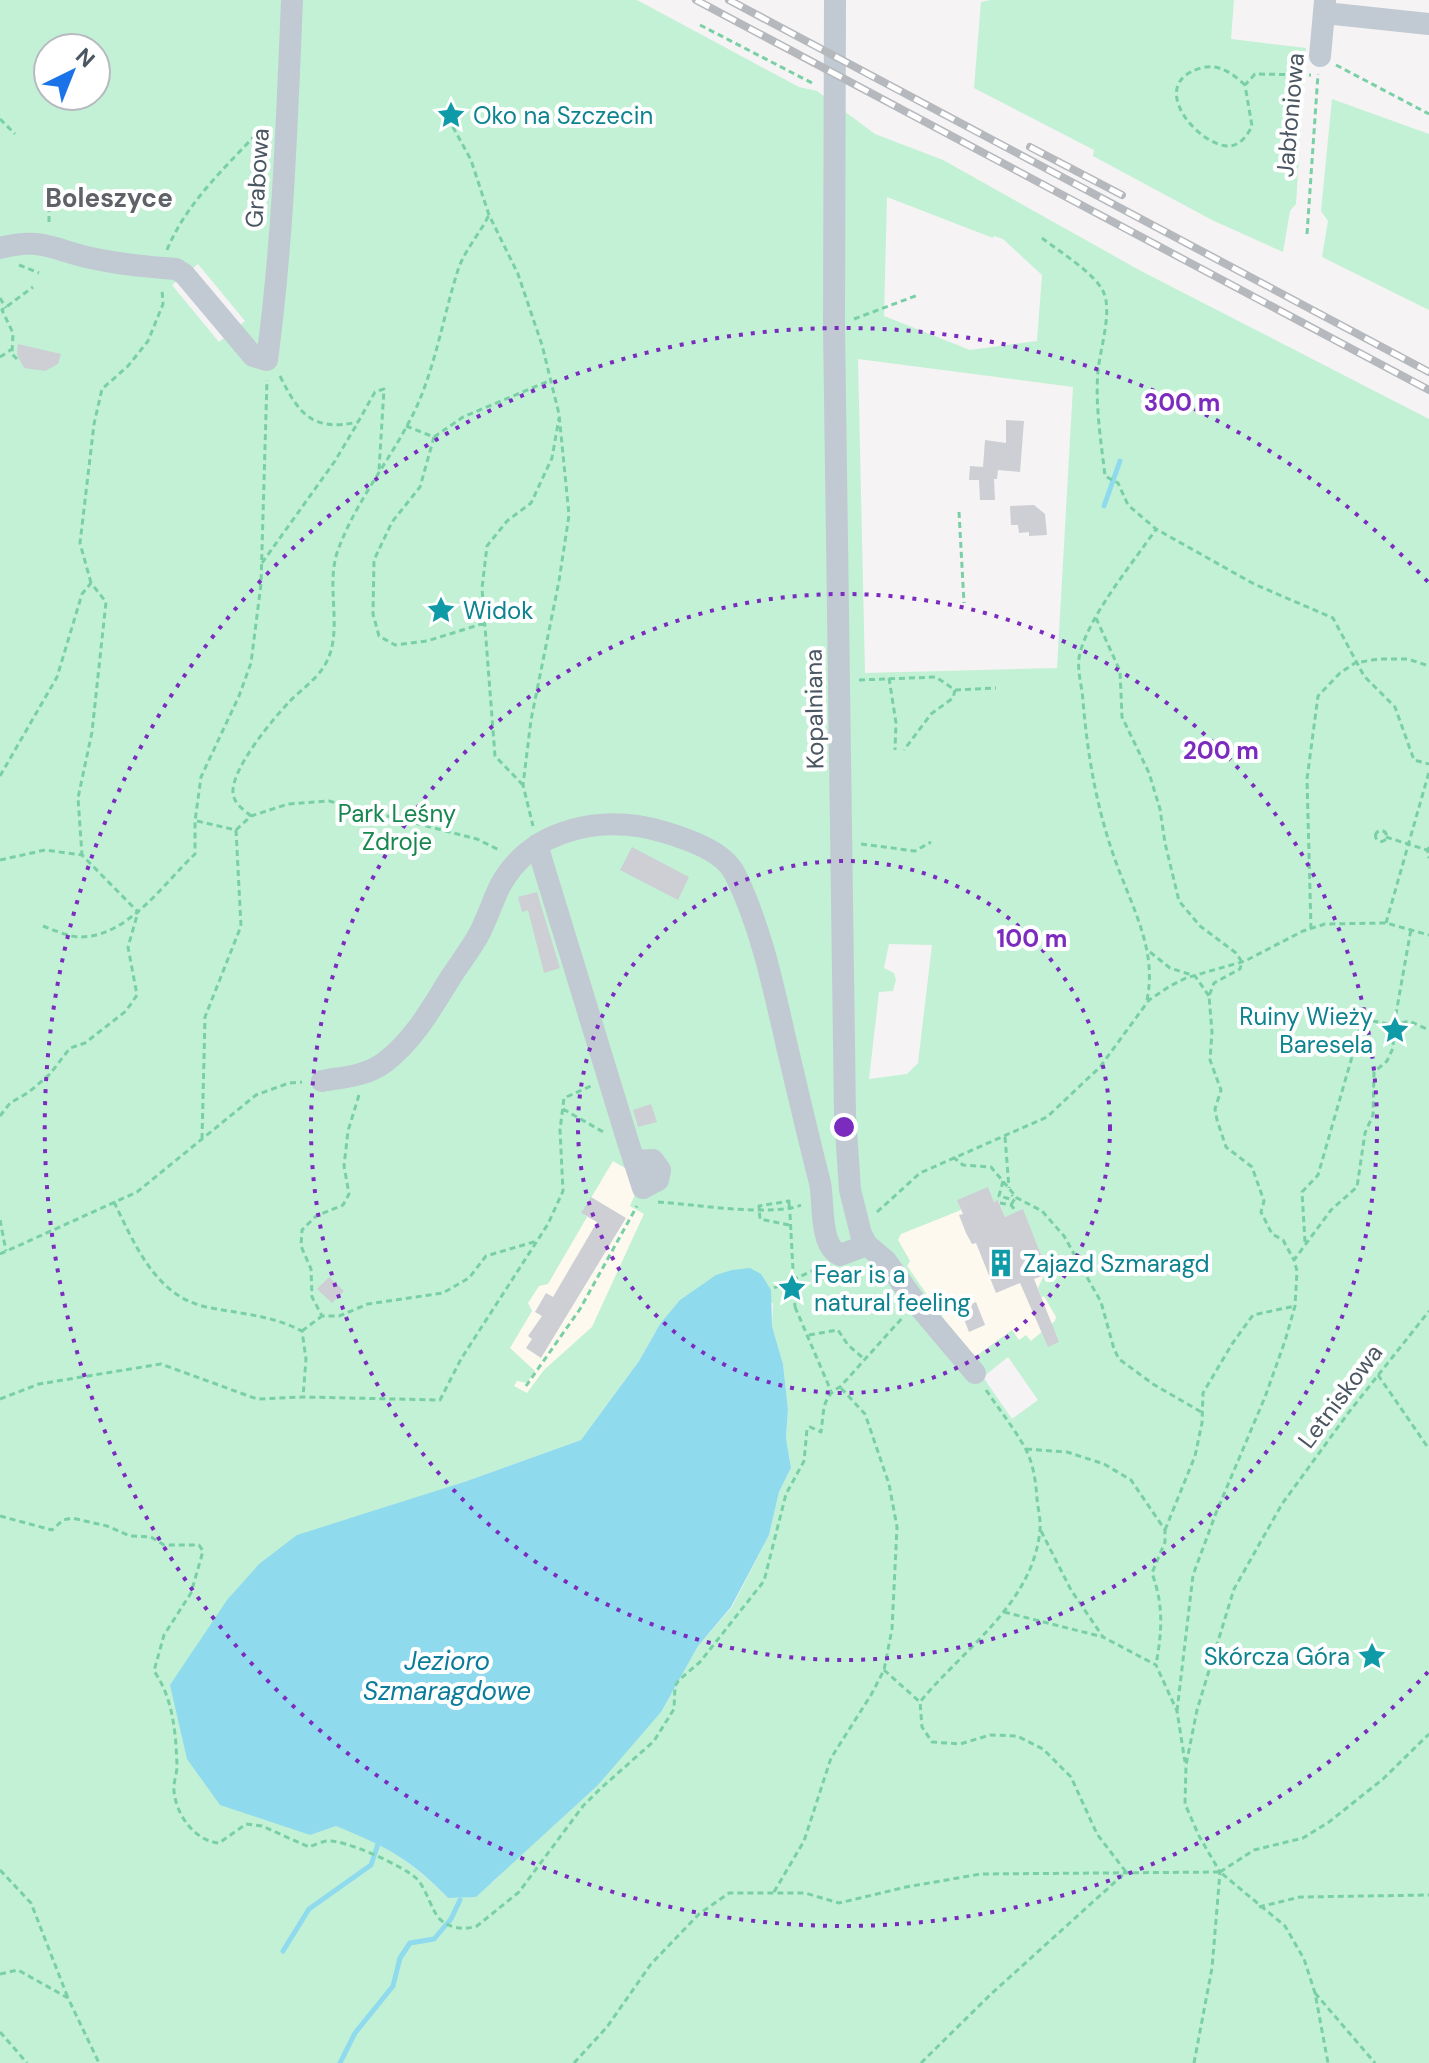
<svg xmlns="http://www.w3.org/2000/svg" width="1429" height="2063" font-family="'DM Sans',sans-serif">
<rect width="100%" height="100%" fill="#f5f3f3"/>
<path fill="#fdf9ef" d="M613,1161L630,1171L637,1190L630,1206L644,1213L592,1327L544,1370L527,1393L514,1386L517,1381L510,1348L532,1311L528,1303L539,1286L548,1284L587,1217L581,1213Z
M989,1187L998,1200L1023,1209L1046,1258L1050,1273L1044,1296L1056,1317L1055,1321L1030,1341L1019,1340L1012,1331L976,1357L968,1355L907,1265L910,1261L898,1240L901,1234L961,1210L957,1200Z"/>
<path fill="#c3f1d5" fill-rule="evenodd" d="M0,0H637L799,87L817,91L875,134L943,160L1141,271L1429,419V2063H0ZM48,48H96V96H48ZM887,197L993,238L994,236L1003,239L1042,275L1037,341L970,350L884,316ZM198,264L245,321L219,342L172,285ZM858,359L1073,387L1057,668L865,673ZM889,944L932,945L918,1063L907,1074L869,1079L879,992L893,991L896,980L894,973L884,968ZM613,1161L630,1171L637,1190L630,1206L644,1214L592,1327L544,1370L527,1393L514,1386L517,1381L527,1383L535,1371L510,1348L532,1311L528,1303L539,1286L548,1284L587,1217L582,1213ZM988,1188L994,1202L999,1201L1005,1217L1023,1210L1042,1257L1047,1259L1050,1273L1044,1275L1038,1288L1041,1297L1044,1296L1056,1317L1055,1321L1031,1341L1026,1335L1019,1340L1012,1330L976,1356L969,1355L907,1266L910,1261L898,1240L901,1234L961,1210L958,1200ZM773,1303L772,1326L783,1364L788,1409L786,1438L791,1468L779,1492L769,1535L732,1607L698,1646L660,1712L493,1882L448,1898C408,1858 387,1847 336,1825L310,1835L464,1482L581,1440L639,1361L660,1324ZM1008,1357L1038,1400L1012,1419L983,1377Z
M990,0H1234L1231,39L1306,48L1296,204L1290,211L1283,252L1212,220L1093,156L1094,150L974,88L981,2Z
M1332,99L1429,134V310L1322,257L1328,221L1321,211Z"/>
<path fill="#90daee" d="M750,1268L761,1274L771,1290L772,1326L783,1364L788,1409L786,1438L791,1468L779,1492L769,1535L731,1607L698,1646L661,1712L598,1785L476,1897L448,1898C409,1858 387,1847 336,1826L310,1835L220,1805L187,1759L170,1685L227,1600L259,1564L297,1535L464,1482L581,1440L639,1361L660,1324L680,1300L716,1275L732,1270Z"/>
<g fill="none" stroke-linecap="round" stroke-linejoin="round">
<path stroke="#90daee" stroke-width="5" d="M1104,506L1120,461
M283,1951L309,1909L371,1865L378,1844
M340,2063L355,2033L393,1986L400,1958L410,1943L434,1939L451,1919L460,1900"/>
</g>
<path fill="#cdcfd5" d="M18,344L61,354L58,364L45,371L24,368L17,355Z
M1006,420L1024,421L1020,472L998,470L997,479H994L995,500H980L979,480H969L970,466L983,467L985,440L1006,443Z
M1034,505L1045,514L1047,535L1029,536V532L1019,533L1018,525H1011L1010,506Z
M632,847L689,877L678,900L620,870Z
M537,892L560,968L544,973L528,910L522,912L518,897Z
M651,1104L657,1122L638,1127L633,1110Z
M988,1187L994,1202L998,1200L1005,1217L1023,1209L1042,1257L1046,1258L1050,1273L1034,1279L1059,1342L1048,1347L1020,1283L996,1293L976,1243L972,1244L966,1233L959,1215L963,1214L957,1200Z
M591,1197L626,1218L541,1358L526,1348L532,1339L528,1336L542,1316L535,1312L546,1293L553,1297L597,1222L581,1213Z
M329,1277L344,1291L332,1303L317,1289Z
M976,1302L985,1325L969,1332L960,1309Z"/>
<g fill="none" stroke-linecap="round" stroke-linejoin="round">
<path stroke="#7ad0a6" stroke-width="3" stroke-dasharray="6 4" stroke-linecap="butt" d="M700,25L814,84
M1336,65L1429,114
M1245,85C1233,74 1219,63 1201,68C1144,84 1200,148 1230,146C1241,145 1248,134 1252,126L1245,85L1255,74L1311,75
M448,118L471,160L489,215L518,274L542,345L559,414L569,515L559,581L531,720L523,785L533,826
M0,119L15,134
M49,206V225
M1307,234L1318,74
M1042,238C1060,252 1093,272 1103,291C1113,310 1100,349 1098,371C1095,405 1101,441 1105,476L1118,483L1128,505L1156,529L1254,584L1333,618L1364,676L1395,707L1414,760L1429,764
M167,250C186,203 226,167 260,130L267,129
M19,265L39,273
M0,298L6,308
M854,319L918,295
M0,357L12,349
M17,359L12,354L13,333L2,310L33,287
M280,376C299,414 312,432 358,422L375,392L384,389L379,470
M406,426L434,437L420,487L392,522L374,560L373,614L379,636L395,645L427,641L485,623
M434,437L463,417L551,380
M959,512L964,603
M262,563L335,461L357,424
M91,583L80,543L94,424L102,389L128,366L148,341L163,304L162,289
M1096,618L1120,671L1122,717L1149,773L1160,809L1165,843L1179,901L1200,926L1236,953L1242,962L1240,969L1214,983L1209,996L1212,1032L1210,1060L1221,1090L1215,1109L1217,1120L1226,1147L1252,1167L1264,1201L1261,1212L1272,1234L1283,1240L1294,1260
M889,678L896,723L895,750
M859,680L936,677L955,690L953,698L931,714L904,750
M955,690L996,688
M0,776L57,677L82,594L91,583L106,602L92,732L78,798L82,855
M523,785L495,756L482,588L487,546L507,521L531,503L552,458L559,418
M251,816C244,810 234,804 233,793C231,769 273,719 289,702C300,691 315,680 323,668C346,634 324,588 338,550C357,498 394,456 417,406C436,363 443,318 457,273C463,252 479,235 489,215
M197,821L236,830
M236,830L251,816L288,804L329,801L477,839L501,851
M1375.5 836a5.5 5.5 0 1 1 11 0a5.5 5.5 0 1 1-11 0Z
M1386,837L1427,850
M861,844L915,851L931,842
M1429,847L1427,853L1429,858
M0,860L45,850L82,855L138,912
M1386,923L1429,772
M43,926C54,930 69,937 80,937C128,937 163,884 195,854V821L201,777L239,696L251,663L261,584L267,380
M1311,929L1307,779L1318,696L1340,673L1355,663L1378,659H1408L1429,666
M1150,952L1170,968L1195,976L1209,996
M1147,1000C1156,956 1138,919 1122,878C1099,821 1088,762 1083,701C1082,684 1076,670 1080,653C1090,614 1133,563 1156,529
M359,1095L348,1131L344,1166L349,1194L343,1205L316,1216L302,1230L301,1246L311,1269L312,1297L322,1316H339L368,1304L443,1293L469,1278L486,1256L537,1241
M563,1109L605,1133
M0,1116L10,1103L29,1092L50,1074L70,1048L85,1043L126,1011L137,995L128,947L138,912
M1005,1137L1009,1188
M202,1139L205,1017L241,926L236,830
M953,1157L963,1165L991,1167L1017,1198L1042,1211L1064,1236L1101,1302L1114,1349L1119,1359L1153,1384L1203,1413
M1003,1181L999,1196L1014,1200
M114,1202C136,1247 157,1299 211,1308C244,1314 273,1316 302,1331L306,1359L303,1397
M658,1202C690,1204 775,1217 801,1205
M1000,1203L1011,1205L1016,1211
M1011,1205L1014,1200L1012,1195
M877,1212L920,1173L1047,1117L1100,1067L1149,1000L1170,986L1186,978L1245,961L1303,931L1325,924L1386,923L1429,935
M790,1214L791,1233
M0,1220L6,1251
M789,1225L760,1219L759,1206L789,1201V1204
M1305,1242L1302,1192L1318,1175L1360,1029L1373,1021L1394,1025L1409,1021L1429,1030
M0,1254L137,1192L256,1095L289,1083L302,1082
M774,1288L821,1267
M795,1307L831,1391
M302,1331L322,1316
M809,1335L838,1330L848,1345L863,1358
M1378,1375L1429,1449
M526,1386L580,1309L637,1206
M986,1390C999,1409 1013,1427 1024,1446C1033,1461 1036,1482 1037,1499C1038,1509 1041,1520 1040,1530C1033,1604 964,1648 920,1702L922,1727L932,1742L960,1744L990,1735L1017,1736L1043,1749L1071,1777L1097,1834L1126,1872
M0,1399L39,1384L161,1364L257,1399L303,1397L440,1400L461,1359L548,1224L563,1191L560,1130L564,1098L591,1086
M1026,1449L1067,1452L1104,1464L1131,1480L1165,1530V1542L1152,1573C1164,1607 1162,1630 1156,1665
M0,1516L52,1530L63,1520L72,1518L107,1526L130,1536L151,1537L164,1545H199L203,1551L191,1593L164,1635L154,1671C173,1698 176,1733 177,1766C177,1774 173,1783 174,1791C176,1815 195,1841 219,1843L246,1824L262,1826L309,1847C314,1845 321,1842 327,1841C344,1839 404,1866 417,1879C428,1891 432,1914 442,1921C453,1929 464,1930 477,1926L519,1892L583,1806L600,1789L654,1741L674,1709L675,1686L679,1680L700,1662L764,1581L786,1494L804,1461L807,1429L810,1427L821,1432C824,1414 821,1396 840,1387L903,1317
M1165,1530L1195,1456L1202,1423L1203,1393L1232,1344L1253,1315L1295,1306
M1041,1531L1071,1590L1103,1637L1156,1665L1177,1711L1185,1762
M1004,1612L1103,1637
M884,1670L920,1702
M1177,1711L1193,1575L1216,1513L1265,1397L1285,1341L1295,1306L1297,1271L1294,1260L1331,1210L1357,1187L1365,1133L1373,1115L1374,1072L1387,1061L1393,1048L1394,1025L1411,929
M0,1870L31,1903L68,1998
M1220,1872L1254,1850L1303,1838L1329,1822L1383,1779L1429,1734
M774,1892L804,1841L831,1758L871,1695L884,1670L892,1629L897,1527L889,1484L865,1414L840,1387
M1259,1907L1300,1897L1429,1895
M0,1974L18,1970L68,1998L99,2063
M1315,1993L1375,2063
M0,2032L27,2063
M574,2063L607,2027L651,1964L699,1914L729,1893H805L839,1903L906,1887L981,1874L1220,1872L1285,1926L1304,1959L1315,1993L1328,2063
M921,2063L990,1995L1126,1872
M1194,2063L1212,1968L1220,1872L1199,1836L1185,1804L1186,1765L1197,1710L1234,1589L1282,1504L1349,1412L1429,1311"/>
<path stroke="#c1cad2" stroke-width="22" d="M835,0L834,326L845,1115L850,1190L861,1234L867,1245L886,1261L916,1303L975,1373
M1325,13L1429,24
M1320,56L1325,1
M0,248C43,236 57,252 96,259C123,265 149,267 176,269L184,274L253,356L267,360C283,241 287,120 292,0
M537,845L628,1142L643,1188L658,1180L660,1170L653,1160L634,1161
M322,1081C344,1077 367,1076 385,1062C415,1039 432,1007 451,977C460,963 470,950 478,936C487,920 492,902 500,886C532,827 604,814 664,832C687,839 724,851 735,874C761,927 773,985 786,1042C797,1089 808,1136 820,1183C824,1202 819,1246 840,1255L867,1245"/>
<defs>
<path id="rail" d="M696,0L1429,390
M729,0L1429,372
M1030,147L1122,195"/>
</defs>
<use href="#rail" stroke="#b5b8bd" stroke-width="8"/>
<use href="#rail" stroke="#fff" stroke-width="5" stroke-dasharray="15" stroke-linecap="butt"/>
<path stroke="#7ad0a6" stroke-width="3" stroke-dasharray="6 4" stroke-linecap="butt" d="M789,1204L790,1214
M791,1233L795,1307"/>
</g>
<g fill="none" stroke="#7b2cbf" stroke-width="4" stroke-dasharray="4 8">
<circle cx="844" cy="1127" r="266"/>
<circle cx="844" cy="1127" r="533"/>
<path d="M1428 1672A799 799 0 1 1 1428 582"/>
</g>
<defs>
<symbol id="sight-bare" viewBox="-9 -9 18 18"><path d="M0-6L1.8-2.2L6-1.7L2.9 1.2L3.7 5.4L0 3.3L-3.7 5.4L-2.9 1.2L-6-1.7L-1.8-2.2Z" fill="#0f9aa8" stroke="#fff" stroke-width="2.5" paint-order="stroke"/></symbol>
<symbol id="building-bare" viewBox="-9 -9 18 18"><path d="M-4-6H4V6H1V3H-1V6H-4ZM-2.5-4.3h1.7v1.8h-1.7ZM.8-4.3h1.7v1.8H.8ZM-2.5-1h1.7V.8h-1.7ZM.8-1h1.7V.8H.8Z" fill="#0f9aa8" stroke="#fff" stroke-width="2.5" paint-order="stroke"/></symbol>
</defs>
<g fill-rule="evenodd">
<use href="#sight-bare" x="431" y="95" width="40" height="40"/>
<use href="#sight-bare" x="421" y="590" width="40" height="40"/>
<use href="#sight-bare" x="1375" y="1010" width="40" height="40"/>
<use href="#building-bare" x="981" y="1243" width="40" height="40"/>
<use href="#sight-bare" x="772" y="1268" width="40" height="40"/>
<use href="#sight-bare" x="1352" y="1636" width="40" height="40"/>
</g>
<g text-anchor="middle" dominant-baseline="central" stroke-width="8" stroke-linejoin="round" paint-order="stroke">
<g font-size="24" fill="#0d838f" stroke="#fff" text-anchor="start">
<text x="473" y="115">Oko na Szczecin</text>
<text x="463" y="610">Widok</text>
<text x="1373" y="1016" text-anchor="end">Ruiny Wieży<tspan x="1373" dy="28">Baresela</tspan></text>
<text x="1023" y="1263">Zajazd Szmaragd</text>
<text x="814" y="1274">Fear is a<tspan x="814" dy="28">natural feeling</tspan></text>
<text x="1350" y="1656" text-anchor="end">Skórcza Góra</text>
</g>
<g font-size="24" fill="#4a5661" stroke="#fff">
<text transform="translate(1290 115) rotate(-85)">Jabłoniowa</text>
<text transform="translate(257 178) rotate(-86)">Grabowa</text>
<text transform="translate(814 709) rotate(-91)">Kopalniana</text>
<text transform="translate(1340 1396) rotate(-53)">Letniskowa</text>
</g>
<g font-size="24" fill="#17864f" stroke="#fff">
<text x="397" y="813">Park Leśny<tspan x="397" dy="28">Zdroje</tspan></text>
</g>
<g font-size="26" font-weight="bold" fill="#5f6368" stroke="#fff">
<text x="109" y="198">Boleszyce</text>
</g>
<g font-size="26" font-style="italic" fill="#0c7c9b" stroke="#fff">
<text x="447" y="1661">Jezioro<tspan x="447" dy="30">Szmaragdowe</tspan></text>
</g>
</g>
<circle cx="844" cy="1127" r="12" fill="#7b2cbf" stroke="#fff" stroke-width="4"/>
<g font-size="24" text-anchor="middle" font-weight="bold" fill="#7b2cbf" stroke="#fff" stroke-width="8" stroke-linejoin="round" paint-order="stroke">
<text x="1182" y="411">300 m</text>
<text x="1221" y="759">200 m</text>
<text x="1032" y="947">100 m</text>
</g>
<g transform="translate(72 72) rotate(43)"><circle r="38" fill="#ffffff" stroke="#b7bbc0" stroke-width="2"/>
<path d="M0-6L14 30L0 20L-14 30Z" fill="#1a73e8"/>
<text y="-12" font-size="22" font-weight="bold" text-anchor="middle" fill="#4a5661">N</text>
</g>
</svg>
